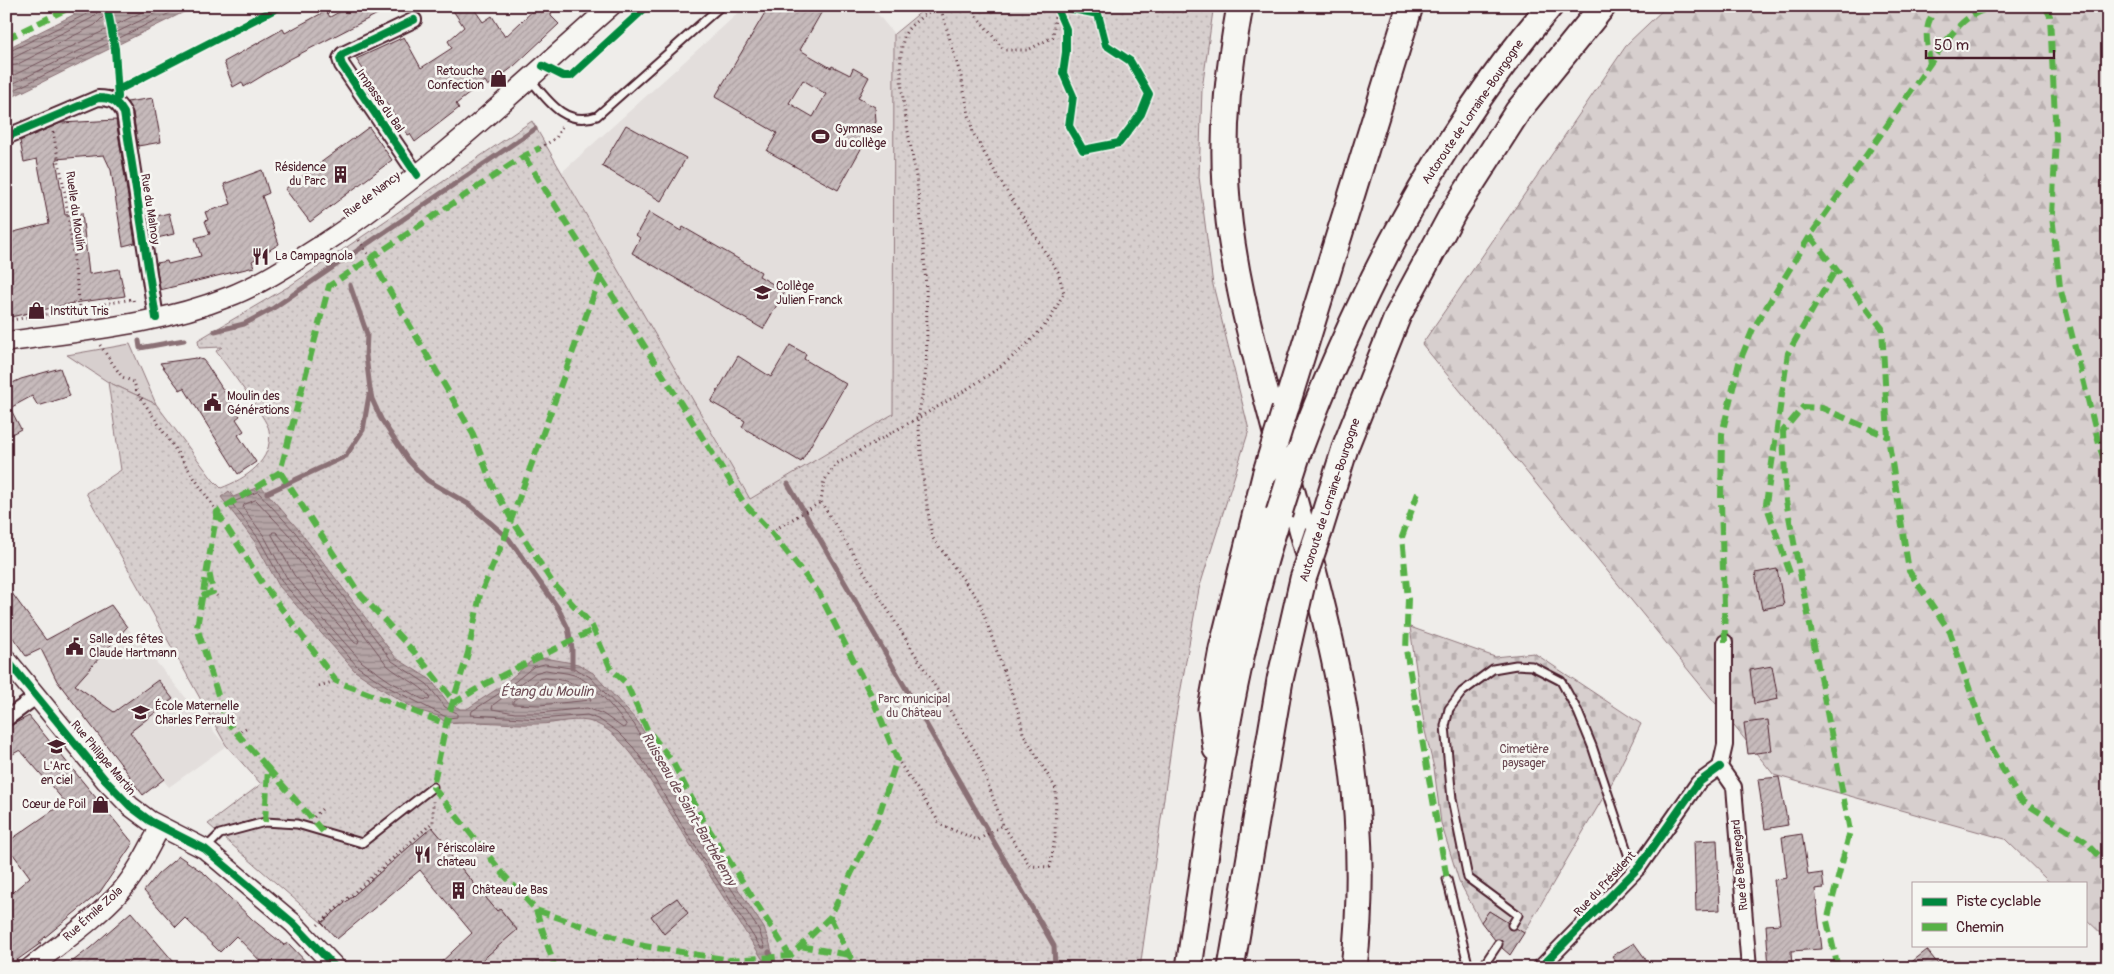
<svg xmlns="http://www.w3.org/2000/svg" width="2114" height="974" font-family="Pangolin,sans-serif">
<defs>
<pattern id="forest-firs" width="22" height="20" patternUnits="userSpaceOnUse" patternTransform="scale(1.25)"><rect width="22" height="20" fill="#d7cfce"/><path d="M5 1l3.5 6h-7zM16 11l3.5 6h-7z" fill="#bab1b1"/></pattern>
<pattern id="cemetery-stones" width="16" height="16" patternUnits="userSpaceOnUse" patternTransform="scale(1.25)"><rect width="16" height="16" fill="#d7cfce"/><path d="M2 7V4a2 2 0 0 1 4 0v3zM10 15v-3a2 2 0 0 1 4 0v3z" fill="#bab1b1"/></pattern>
<pattern id="park-dots" width="8" height="8" patternUnits="userSpaceOnUse" patternTransform="scale(1.25)"><rect width="8" height="8" fill="#d7cfce"/><path d="M2 2h.1M6 6h.1" fill="none" stroke="#bab1b1" stroke-width="1.8" stroke-linecap="round"/></pattern>
<pattern id="water-rules" width="6" height="5" patternUnits="userSpaceOnUse" patternTransform="scale(1.25)"><rect width="6" height="5" fill="#b4a4a5"/><path d="M0 2.5h6" fill="none" stroke="#948587"/></pattern>
<pattern id="building-hatch" width="6" height="6" patternUnits="userSpaceOnUse" patternTransform="scale(1.25)"><rect width="6" height="6" fill="#c6babb"/><path d="M-1 1l2-2M0 6l6-6M5 7l2-2" fill="none" stroke="#ac9fa1"/></pattern>
</defs>
<rect width="100%" height="100%" fill="#efedea"/>
<filter id="ink" filterUnits="userSpaceOnUse"><feTurbulence type="fractalNoise" baseFrequency=".02" numOctaves="2"/><feDisplacementMap in="SourceGraphic" scale="10" xChannelSelector="R" yChannelSelector="G"/><feConvolveMatrix kernelMatrix="1 2 1 2 8 2 1 2 1" color-interpolation-filters="sRGB"/></filter>
<g filter="url(#ink)">
<path fill="#e3dedc" d="M746,6H871L894,34L893,414L749,500L562,172Z
M127,627L226,746L169,787L163,780L143,795L129,777L130,775L57,681Z"/>
<path fill="#d7cfce" stroke="#90777c" d="M130,344L156,404L108,382L67,355Z"/>
<path fill="url(#forest-firs)" stroke="#90777c" d="M1667,6H2108V940L2085,918V883H2050L2005,839L1774,775L1422,344L1628,43Z"/>
<path fill="url(#cemetery-stones)" stroke="#90777c" d="M1410,627L1495,657L1534,653L1641,724L1614,779L1524,933L1489,911L1481,922L1459,881L1441,823L1434,768L1425,731Z"/>
<path fill="url(#park-dots)" stroke="#90777c" d="M928,6H1204L1213,11L1202,89L1199,177L1213,285L1249,430L1199,589L1174,727L1140,968H477L475,966L517,929L500,909L497,911L446,850L449,847L432,827L322,923L208,824L261,784L226,745L86,493L121,470L108,382L156,404L213,480L221,488C245,479 274,461 269,430C267,418 224,363 216,351L222,347L199,348L198,340L291,285L532,121L750,499L893,414L894,34Z"/>
<path fill="url(#water-rules)" stroke="#8a6f74" d="M91,6H196L6,100V49Z
M261,486L298,529L396,658L431,680L448,703L460,709H467L503,685L530,662L545,658L578,664L593,673L638,722L719,860L764,928L770,944L773,958L763,960L642,768C630,751 615,731 595,723C577,716 557,724 538,724C507,725 479,720 446,723L438,716L417,710L385,691L355,671L279,586L255,542L221,497L229,491L233,497Z"/>
<g fill="none" stroke-linecap="round" stroke-linejoin="round">
<path stroke="#74545c" stroke-width="1" d="M6,53L89,13L92,6
M6,59L13,58L92,18L97,13L98,6
M6,66L16,65L95,25L104,16L106,6
M6,79L154,6
M6,87L170,6
M6,94L184,6
M258,492L295,532L392,661L427,684L445,707L457,713V717L448,718L388,687L358,667L283,583L259,539L233,505L234,502Z
M256,500L290,536L387,665C400,677 419,683 430,697L429,700L422,699L391,682L362,662L288,580L264,536L243,508L244,505Z
M273,532H276L284,541L359,640L358,643H355L294,575L272,535Z
M545,664L576,669L590,677L634,724L714,863L759,930L765,948H761L686,832L646,765L633,747L618,732L600,720L587,715L540,719L471,715L472,711L506,689L533,667Z
M546,670C555,672 565,672 574,675C595,683 612,708 626,724V727L623,728L603,714L587,708L540,713H515L492,709L493,705L535,673Z
M546,678C562,680 585,682 591,700L539,705L513,704V701L539,679Z"/>
<path stroke="#8a6f74" stroke-width="5" d="M350,285L367,334L366,356L370,389L372,399L381,419L408,460L427,480L470,505L509,539L558,608L568,628L572,648V668
M215,331L244,324L272,309L535,129
M139,341L140,348L184,340
M788,484L1054,946L1055,968
M267,493L346,456L363,430L369,395
M769,952L773,958L774,968"/>
</g>
<path fill="url(#building-hatch)" stroke="#4a1f2b" fill-rule="evenodd" d="M350,6H393L290,59L244,87L242,82L233,87L224,62L283,29L285,33L326,11L330,17Z
M450,6H472L483,22L492,16L505,37L538,6H552L551,16L559,24L513,67L488,86L485,81L456,104L459,108L415,142L410,134L408,135L356,59L404,37L421,68L452,48L448,41L464,27Z
M769,6H825L800,50L831,68L832,66L850,75L853,68L869,77L858,98L875,107L876,122L838,190L767,151L777,133L715,97ZM803,80L826,94L813,117L789,103Z
M153,98L161,142L138,146L133,112L127,102Z
M116,120L135,243L123,246L111,170L104,155L56,159L65,215L82,213L89,274L119,269L125,296L74,303L6,318V234L49,223L37,159L24,162L20,141L61,123Z
M626,125L686,158L661,201L602,166Z
M369,127L392,160L310,222L285,189Z
M262,170L269,193L262,196L279,244L252,261L254,267L160,290L156,263L167,261L168,264L201,256L195,238L210,234L205,221L208,220L205,212L231,204L224,184Z
M649,212L681,231L683,227L761,272L759,276L785,291L763,329L632,253L640,238L636,235Z
M169,213L174,234L153,239L149,218Z
M790,345L806,354L804,359L846,384L801,462L742,427L745,421L711,402L738,356L771,377Z
M196,358L203,360L207,365L240,416L236,419L244,431L238,435L256,462L238,474L184,388L180,390L160,363Z
M60,368L70,396L38,406L32,396L10,408L21,429L6,437V386L21,379Z
M1777,569L1784,605L1762,609L1755,573Z
M6,585L46,640L111,605L127,627L75,685L114,712L158,680L173,699L130,732L164,779L143,795L129,777L130,776L57,681L41,649L26,656L6,628Z
M1772,666L1778,699L1754,704L1750,670Z
M29,716L133,843L100,892L39,942L41,943L6,968V898L30,877L13,854L6,859V843L65,802L20,750L6,758V728Z
M1768,720L1772,751L1748,754L1744,723Z
M1779,777L1788,825L1765,829L1758,779Z
M432,827L449,847L446,850L497,911L500,909L517,930L473,968H435L472,933L420,870L337,939L322,923Z
M1802,834L1808,875L1822,873L1824,888L1815,889L1822,949L1791,951L1792,968H1769L1766,925L1780,924L1774,880L1787,878L1782,837Z
M1717,840L1720,910L1696,911L1694,841Z
M179,856L205,874L253,920L284,945L288,943L312,968H267L236,936L220,952L185,918L176,927L144,891L158,874Z
M677,898L688,913L664,934L651,916Z
M1489,911L1507,922L1509,929L1516,928L1524,933L1510,955L1502,948L1501,940H1495L1481,922Z
M131,912L179,968H64L90,948Z
M1634,943L1647,961L1637,968H1620L1612,956Z
M1927,950L1941,968H1904Z"/>
<g fill="none" stroke-linecap="round" stroke-linejoin="round">
<defs>
<path id="lane" d="M530,79C548,101 565,127 597,116L721,6
M205,849L220,834L265,822L297,824L362,843L433,787
M1447,879L1469,968
M1512,925L1518,915L1468,878L1452,799L1445,726L1449,709L1462,692L1493,669L1516,665L1532,666L1561,681L1578,712L1592,746L1630,860L1639,867
M1482,968L1498,944"/>
<path id="street" d="M414,20L343,54L340,59L342,65L417,175
M6,137L98,98C111,98 117,101 124,113L156,318
M6,719L37,696
M1720,767L1734,787L1749,968
M1720,767L1725,745V642
M1540,968L1639,867L1698,783L1720,767"/>
<path id="secondary" d="M6,342C80,331 158,325 228,297C260,285 291,264 320,246C425,177 517,89 611,6
M6,659L106,781L130,806L150,821L205,849L293,923L336,968
M30,968C61,943 96,919 122,890C138,871 149,848 160,827"/>
<path id="highway" d="M1240,6C1229,67 1222,125 1226,187C1231,272 1256,355 1277,437C1326,617 1376,778 1354,968
M1285,410L1410,6
M1298,453C1359,292 1438,137 1550,6
M1319,532L1346,445L1398,315L1454,211L1518,111L1603,6
M1216,749L1211,709L1222,649L1266,472
M1189,968C1211,815 1232,661 1279,513
M1231,968L1280,680"/>
</defs>
<use href="#lane" stroke="#4a1f2b" stroke-width="11"/>
<use href="#street" stroke="#4a1f2b" stroke-width="18"/>
<use href="#secondary" stroke="#4a1f2b" stroke-width="22"/>
<use href="#highway" stroke="#4a1f2b" stroke-width="29"/>
<path stroke="#4a1f2b" stroke-width="3" stroke-dasharray="1 4" stroke-linecap="butt" d="M936,6C926,15 908,24 904,37C893,74 912,145 917,184C924,243 929,306 926,366C925,383 921,401 918,418L836,464L824,481L821,502L977,754L1003,825L1030,866L1050,867L1055,838L1056,789L1023,733L1019,714L979,601L932,537L924,486L918,418C965,391 1015,363 1049,320C1055,312 1059,301 1064,293L1058,272L1002,184L973,133L961,77L940,6
M966,6L970,8L1004,50H1028L1053,37L1056,6
M53,132L65,193L80,307
M540,148L556,138L562,126
M359,240L370,257
M38,316L71,312L72,315
M6,321L133,299L134,305
M100,345L122,377L134,382L137,392L217,512
M771,532L821,502
M213,592L217,596
M319,686L336,681
M236,733L246,728
M897,759L941,825L978,840L1003,825
M314,817L324,807
M318,925L433,822V801"/>
<use href="#lane" stroke="#f6f6f2" stroke-width="7"/>
<use href="#street" stroke="#f6f6f2" stroke-width="14"/>
<use href="#secondary" stroke="#f6f6f2" stroke-width="19"/>
<use href="#highway" stroke="#f6f6f2" stroke-width="25"/>
<defs>
<path id="highway-bridge" d="M1266,472L1285,410
M1279,513L1298,453
M1280,680L1303,579L1319,532"/>
</defs>
<use href="#highway-bridge" stroke="#4a1f2b" stroke-width="29" stroke-linecap="butt"/>
<use href="#highway-bridge" stroke="#f6f6f2" stroke-width="25"/>
<path stroke="#57b146" stroke-width="6" stroke-dasharray="12 6" stroke-linecap="butt" d="M2045,6L2050,16L2056,138L2052,216L2060,287L2100,448L2108,471
M6,39L73,6
M1930,64C1927,38 1922,29 1937,6
M524,156L744,503L771,532L819,593L871,695L897,759L877,821L830,917L790,956L730,960L719,968
M1810,236L1882,328L1888,437L1909,571L1950,632L1988,743L2020,800L2085,841L2108,865
M370,257L473,434L492,485L511,518L552,582L591,624L611,669L626,683L647,729L672,761L703,820L790,956
M601,275L503,542L480,595L468,653L446,724L433,787L504,875L536,910L638,945L730,960
M280,472L359,593L417,655L453,700
M1418,493L1402,537L1408,599L1406,650L1447,879
M217,512L263,584L336,681L446,724
M1790,573L1766,504L1788,353L1836,269
M202,596L213,592L209,571
M1725,642L1721,501L1722,434L1739,363L1753,329L1810,236L1943,45C1961,22 1969,12 1999,6
M452,704L485,684L593,630
M268,768L324,833
M265,822L268,768L226,721L197,627L217,512L280,472L329,286L524,156L540,148
M536,910L555,968
M830,917L849,955L860,968
M800,946L849,955
M1838,968L1827,921L1850,831L1786,501L1783,431L1803,407L1822,408L1888,437"/>
<defs>
<path id="cycleway" d="M107,6L115,49L118,97
M1056,6L1066,29V52L1063,73L1073,96L1069,126L1083,150L1119,143L1141,114L1149,94L1130,61L1106,45L1098,14L1057,6
M414,20L343,54L340,59L342,65L417,175
M543,66L563,76H571L647,6
M118,90L281,6
M6,137L98,98C111,98 117,101 124,113L156,318
M6,659L106,781L130,806L150,821L205,849L293,923L336,968
M1540,968L1639,867L1698,783L1720,767"/>
</defs>
<use href="#cycleway" stroke="#f6f6f2" stroke-width="11"/>
<use href="#cycleway" stroke="#00873e" stroke-width="8"/>
</g>
</g>
<defs>
<symbol id="shop-bare" viewBox="-9 -9 18 18"><path d="M-5-2.5h2.3a2.7 3.5 0 0 1 5.4 0H5L5.5 6h-11ZM-1.5-2.5h3a1.5 2.3 0 0 0-3 0Z" fill="#4a1f2b" stroke="#f6f6f2" stroke-width="2.5" paint-order="stroke"/></symbol>
<symbol id="stadium-bare" viewBox="-9 -9 18 18"><path d="M0-5a6.5 5 0 1 0 0 10a6.5 5 0 1 0 0-10ZM-3.5-1.8h7v3.6h-7Z" fill="#4a1f2b" stroke="#f6f6f2" stroke-width="2.5" paint-order="stroke"/></symbol>
<symbol id="building-bare" viewBox="-9 -9 18 18"><path d="M-4-6H4V6H1V3H-1V6H-4ZM-2.5-4.3h1.7v1.8h-1.7ZM.8-4.3h1.7v1.8H.8ZM-2.5-1h1.7V.8h-1.7ZM.8-1h1.7V.8H.8Z" fill="#4a1f2b" stroke="#f6f6f2" stroke-width="2.5" paint-order="stroke"/></symbol>
<symbol id="restaurant-bare" viewBox="-9 -9 18 18"><path d="M-5-6h1v4h1v-4h1v4h1v-4h1v5L-1.5 .5V6h-2V.5L-5-1ZM5-6V6H3V1.5H1.5Q1.5-4 5-6Z" fill="#4a1f2b" stroke="#f6f6f2" stroke-width="2.5" paint-order="stroke"/></symbol>
<symbol id="school-bare" viewBox="-9 -9 18 18"><path d="M0-5L7-2L0 1L-7-2ZM-4 1L0 2.5L4 1V4Q0 6-4 4Z" fill="#4a1f2b" stroke="#f6f6f2" stroke-width="2.5" paint-order="stroke"/></symbol>
<symbol id="civic-bare" viewBox="-9 -9 18 18"><path d="M-.6-6.5H3V-4.5H.6V-3L4-1V1h2V6H-6V1h2V-1L-.6-3ZM-1.2 2.5V6h2.4V2.5Z" fill="#4a1f2b" stroke="#f6f6f2" stroke-width="2.5" paint-order="stroke"/></symbol>
</defs>
<g fill-rule="evenodd">
<use href="#shop-bare" x="486" y="66" width="25" height="25"/>
<use href="#stadium-bare" x="808" y="124" width="25" height="25"/>
<use href="#building-bare" x="328" y="162" width="25" height="25"/>
<use href="#restaurant-bare" x="248" y="244" width="25" height="25"/>
<use href="#school-bare" x="750" y="280" width="25" height="25"/>
<use href="#shop-bare" x="24" y="298" width="25" height="25"/>
<use href="#civic-bare" x="200" y="390" width="25" height="25"/>
<use href="#civic-bare" x="62" y="634" width="25" height="25"/>
<use href="#school-bare" x="128" y="700" width="25" height="25"/>
<use href="#school-bare" x="44" y="734" width="25" height="25"/>
<use href="#shop-bare" x="88" y="792" width="25" height="25"/>
<use href="#restaurant-bare" x="410" y="842" width="25" height="25"/>
<use href="#building-bare" x="446" y="878" width="25" height="25"/>
</g>
<g text-anchor="middle" dominant-baseline="central" stroke-width="5" stroke-linejoin="round" paint-order="stroke">
<g font-size="12" fill="#4a1f2b" stroke="#f6f6f2" text-anchor="start">
<text x="484" y="71" text-anchor="end">Retouche<tspan x="484" dy="14">Confection</tspan></text>
<text x="835" y="129">Gymnase<tspan x="835" dy="14">du collège</tspan></text>
<text x="326" y="167" text-anchor="end">Résidence<tspan x="326" dy="14">du Parc</tspan></text>
<text x="275" y="256">La Campagnola</text>
<text x="776" y="286">Collège<tspan x="776" dy="14">Julien Franck</tspan></text>
<text x="50" y="311">Institut Tris</text>
<text x="227" y="396">Moulin des<tspan x="227" dy="14">Générations</tspan></text>
<text x="89" y="639">Salle des fêtes<tspan x="89" dy="14">Claude Hartmann</tspan></text>
<text x="155" y="706">École Maternelle<tspan x="155" dy="14">Charles Perrault</tspan></text>
<text x="57" y="766" text-anchor="middle">L'Arc<tspan x="57" dy="14">en ciel</tspan></text>
<text x="86" y="804" text-anchor="end">Cœur de Poil</text>
<text x="437" y="848">Périscolaire<tspan x="437" dy="14">chateau</tspan></text>
<text x="472" y="890">Château de Bas</text>
</g>
<g font-size="12" fill="#4a1f2b" stroke="#f6f6f2">
<text transform="translate(380 101) rotate(55)">Impasse du Bal</text>
<text transform="translate(1473 112) rotate(-56)">Autoroute de Lorraine-Bourgogne</text>
<text transform="translate(372 195) rotate(-37)">Rue de Nancy</text>
<text transform="translate(150 209) rotate(81)">Rue du Malnoy</text>
<text transform="translate(75 211) rotate(82)">Ruelle du Moulin</text>
<text transform="translate(1330 500) rotate(-72)">Autoroute de Lorraine-Bourgogne</text>
<text transform="translate(103 758) rotate(50)">Rue Philippe Martin</text>
<text transform="translate(1740 865) rotate(-95)">Rue de Beauregard</text>
<text transform="translate(1605 884) rotate(-47)">Rue du Président</text>
<text transform="translate(93 914) rotate(-42)">Rue Émile Zola</text>
</g>
<g font-size="12" fill="#6d4b54" stroke="#f6f6f2">
<text x="914" y="699">Parc municipal<tspan x="914" dy="14">du Château</tspan></text>
<text x="1524" y="749">Cimetière<tspan x="1524" dy="14">paysager</tspan></text>
</g>
<g font-size="14" font-style="italic" fill="#6f4e56" stroke="#f6f6f2">
<text x="547" y="691">Étang du Moulin</text>
<text transform="translate(689 809) rotate(60)">Ruisseau de Saint-Barthélemy</text>
</g>
</g>
<rect width="2114" height="974" fill="none" stroke="#f6f6f2" stroke-width="25"/>
<rect x="12" y="12" width="2089" height="949" fill="none" stroke="#4a1f2b" stroke-width="2" filter="url(#ink)"/>
<rect x="1912" y="882" width="175" height="65" fill="#f6f6f2" stroke="#b1a0a2"/>
<rect x="1922" y="898" width="25" height="8" fill="#00873e" stroke="#b1a0a2"/>
<text x="1956" y="906" font-size="15" fill="#4a1f2b">Piste cyclable</text>
<rect x="1922" y="923" width="25" height="8" fill="#57b146" stroke="#b1a0a2"/>
<text x="1956" y="932" font-size="15" fill="#4a1f2b">Chemin</text>
<path d="M1926 50v8h128v-8" fill="none" stroke="#4a1f2b" stroke-width="2.5"/>
<text x="1934" y="50" font-size="15" fill="#4a1f2b" stroke="#f6f6f2" stroke-width="4" paint-order="stroke">50 m</text>
</svg>
